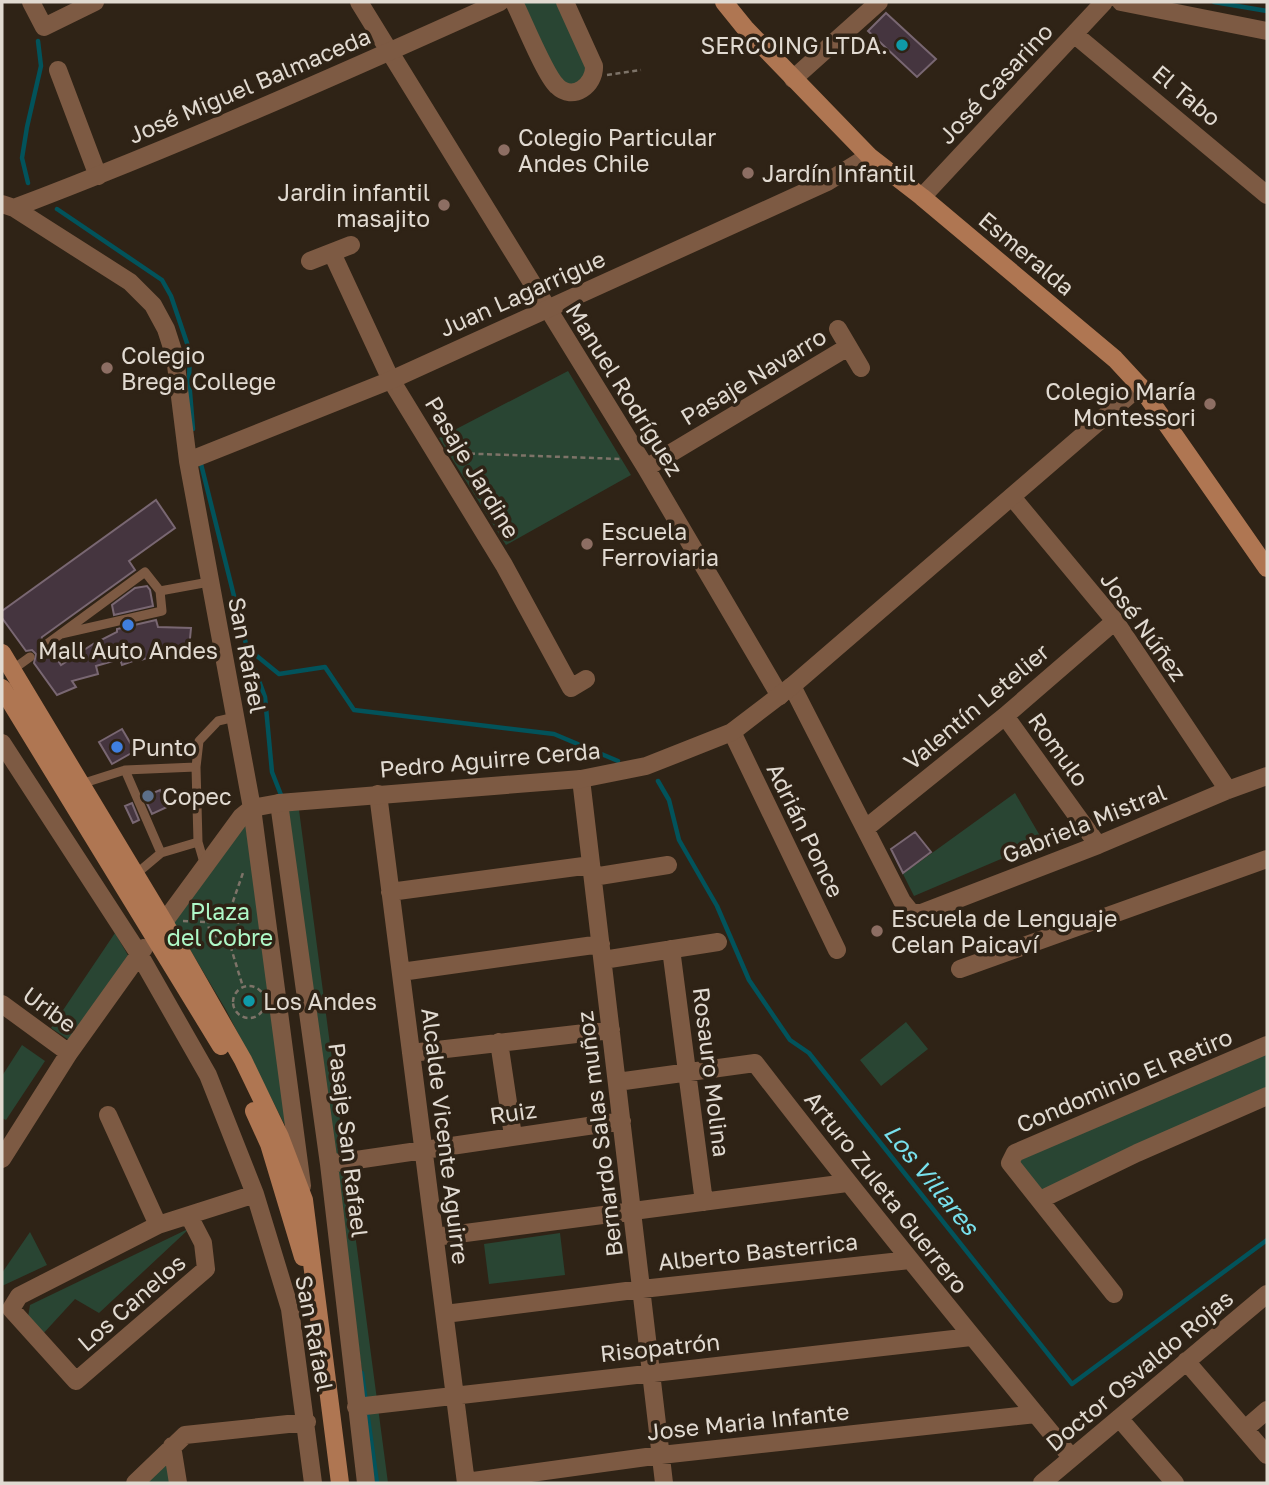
<svg xmlns="http://www.w3.org/2000/svg" width="1269" height="1485" font-family="'Golos Text',sans-serif">
<rect width="100%" height="100%" fill="#2f2316"/>
<path fill="#294533" d="M518,2H561L590,79L563,87Z
M568,371L631,475L506,545L439,438Z
M1015,793L1043,841L914,896L903,874Z
M299,810L388,1483H377L287,811Z
M245,820L289,1133L226,1010L173,921Z
M115,933L129,957L72,1042L51,1028Z
M906,1022L928,1049L881,1086L860,1060Z
M22,1045L45,1061L6,1120L2,1118V1076Z
M1267,1052V1093L1041,1194L1019,1165V1158Z
M190,1228L99,1313L75,1299L41,1336L27,1323L30,1305Z
M30,1232L47,1265L2,1286V1273Z
M560,1233L565,1275L489,1284L484,1244Z
M168,1459L171,1483H144Z"/>
<g fill="none" stroke-linecap="round" stroke-linejoin="round">
<path stroke="#02535b" stroke-width="4.5" d="M1214,2L1267,11
M28,183L22,158L27,127L41,66L38,41
M57,209L162,280L171,296L190,352L189,380L193,429
M200,460L247,648L279,674L325,667L354,710L554,734L618,761
M247,648L265,697L272,772L283,800
M658,781L669,800L679,840L717,906L749,980L790,1040L809,1053L1072,1384L1267,1240
M362,1373L366,1403
M367,1411L377,1483"/>
</g>
<path fill="#45353f" stroke="#796772" stroke-width="2" d="M886,13L936,59L917,77L868,31Z
M156,500L175,528L129,561L135,570L42,637L40,645L44,650H51L61,665L93,644L117,632V629L156,620L158,627L191,628L189,649H160L158,655L141,660V658L122,665L120,659L96,666L98,674L72,681L76,687L57,695L34,663L36,654L32,650L26,651L2,618V611Z
M147,586L150,590L153,606L114,615L112,605L135,588Z
M122,729L135,751L112,764L99,742Z
M160,790L167,807L152,814L144,797Z
M132,803L139,820L133,823L125,806Z
M915,832L931,852L903,873L891,849Z"/>
<g fill="none" stroke-linecap="round" stroke-linejoin="round">
<path stroke="#7d7368" stroke-width="2.5" stroke-dasharray="5 3.5" stroke-linecap="butt" d="M607,75L641,70
M453,453L621,459
M208 923a15 15 0 1 1 30 0a15 15 0 1 1-30 0Z
M230,910L244,870
M183,921L208,922
M228,938L243,987
M233 1002a16 16 0 1 1 32 0a16 16 0 1 1-32 0Z"/>
<path stroke="#7d5a43" stroke-width="9" d="M160,591L209,582
M47,644L145,572L160,591L162,611L61,634
M12,670L30,657
M125,770L161,853
M81,784L125,770L196,767
M205,866L198,842L196,767L199,741L218,721L235,717
M136,874L161,853L198,842"/>
<path stroke="#7d5a43" stroke-width="18" d="M31,2L44,27L95,2
M359,2L646,468L780,696
M514,2C523,20 545,75 557,86C573,102 595,85 594,66L565,2
M1121,2L1267,31
M1074,34L1267,195
M58,70L98,176
M793,79L879,2
M922,197L1104,2
M332,253L391,380L504,565L571,688L586,679
M310,261L351,245
M838,329L861,368
M646,468L848,347
M1012,497L1115,621L1228,790
M792,686L902,901L910,911L919,914L1098,845L1228,790L1267,776
M1005,716L1098,845
M732,732L837,950
M2,743L139,954L208,1075L255,1194L290,1309L313,1483
M581,779L664,1483
M378,794L466,1483
M279,803L329,1164L366,1483
M866,828L1005,716L1115,621
M593,877L668,865
M390,892L591,865
M671,949L704,1202
M603,960L718,942
M960,969L1267,859
M401,972L601,944
M2,1004L69,1053
M499,1042L513,1136
M411,1053L611,1030
M617,1082L755,1063C858,1197 964,1327 1071,1457
M108,1115L158,1225
M2,1159L69,1053L144,948
M329,1164L622,1121
M1040,1200L1137,1153L1267,1096
M189,1216L203,1243L206,1269L76,1381L11,1309L19,1296L158,1225L255,1194
M435,1237L847,1183
M1114,1294L1010,1163L1015,1153L1267,1045
M445,1314L642,1289L910,1260
M1186,1361L1267,1455
M356,1407L971,1337
M1119,1418L1175,1483
M1245,1429L1267,1410
M172,1446L178,1483
M466,1482L661,1455L1036,1414
M135,1483L185,1435L307,1422
M1042,1483L1267,1294"/>
<path stroke="#7d5a43" stroke-width="18" d="M2,204L14,208L130,282L153,305L166,329L175,357L188,461L252,808L302,1186
M14,208C178,146 340,74 500,2
M188,461L391,380L827,182L869,156
M156,933L241,817L252,808L279,803L581,779L646,766L732,732L792,686L1140,386"/>
<path stroke="#af7652" stroke-width="18" d="M724,2L745,28L869,156L922,197L1115,359L1140,386L1267,568
M2,653L164,922L243,1060L280,1137L304,1200L340,1483
M2,688L221,1046
M254,1111L269,1144L303,1257"/>
</g>
<g fill="#0f9aa8" stroke="#2f2316" stroke-width="2.5">
<circle cx="902" cy="45" r="7"/>
<circle cx="249" cy="1001" r="7"/>
</g>
<g fill="#8d6e63" stroke="#2f2316" stroke-width="2.5">
<circle cx="504" cy="150" r="7"/>
<circle cx="748" cy="173" r="7"/>
<circle cx="444" cy="205" r="7"/>
<circle cx="107" cy="368" r="7"/>
<circle cx="1210" cy="404" r="7"/>
<circle cx="587" cy="544" r="7"/>
<circle cx="877" cy="931" r="7"/>
</g>
<g fill="#3f7fe0" stroke="#2f2316" stroke-width="2.5">
<circle cx="128" cy="625" r="7"/>
<circle cx="117" cy="747" r="7"/>
</g>
<circle fill="#5c6f8a" stroke="#2f2316" stroke-width="2.5" cx="148" cy="796" r="7"/>
<g text-anchor="middle" dominant-baseline="central" stroke-width="7" stroke-linejoin="round" paint-order="stroke">
<g font-size="23" fill="#e1dad1" stroke="#2f2316" text-anchor="start">
<text x="888" y="45" text-anchor="end">SERCOING LTDA.</text>
<text x="518" y="137">Colegio Particular<tspan x="518" dy="26">Andes Chile</tspan></text>
<text x="762" y="173">Jardín Infantil</text>
<text x="430" y="192" text-anchor="end">Jardin infantil<tspan x="430" dy="26">masajito</tspan></text>
<text x="121" y="355">Colegio<tspan x="121" dy="26">Brega College</tspan></text>
<text x="1196" y="391" text-anchor="end">Colegio María<tspan x="1196" dy="26">Montessori</tspan></text>
<text x="601" y="531">Escuela<tspan x="601" dy="26">Ferroviaria</tspan></text>
<text x="128" y="650" text-anchor="middle">Mall Auto Andes</text>
<text x="131" y="747">Punto</text>
<text x="162" y="796">Copec</text>
<text x="891" y="918">Escuela de Lenguaje<tspan x="891" dy="26">Celan Paicaví</tspan></text>
<text x="263" y="1001">Los Andes</text>
</g>
<g font-size="23" fill="#e1dad1" stroke="#2f2316">
<text transform="translate(995 83) rotate(-47)">José Casarino</text>
<text transform="translate(249 85) rotate(-23)">José Miguel Balmaceda</text>
<text transform="translate(1187 95) rotate(40)">El Tabo</text>
<text transform="translate(1027 253) rotate(40)">Esmeralda</text>
<text transform="translate(522 293) rotate(-24)">Juan Lagarrigue</text>
<text transform="translate(753 376) rotate(-31)">Pasaje Navarro</text>
<text transform="translate(625 389) rotate(58)">Manuel Rodríguez</text>
<text transform="translate(473 467) rotate(59)">Pasaje Jardine</text>
<text transform="translate(1144 626) rotate(54)">José Núñez</text>
<text transform="translate(248 655) rotate(79)">San Rafael</text>
<text transform="translate(976 706) rotate(-40)">Valentín Letelier</text>
<text transform="translate(1059 749) rotate(54)">Romulo</text>
<text transform="translate(490 759) rotate(-5)">Pedro Aguirre Cerda</text>
<text transform="translate(1084 823) rotate(-22)">Gabriela Mistral</text>
<text transform="translate(806 830) rotate(64)">Adrián Ponce</text>
<text transform="translate(50 1009) rotate(36)">Uribe</text>
<text transform="translate(712 1072) rotate(83)">Rosauro Molina</text>
<text transform="translate(1124 1080) rotate(-23)">Condominio El Retiro</text>
<text transform="translate(513 1112) rotate(-8)">Ruiz</text>
<text transform="translate(599 1134) rotate(-97)">Bernardo Salas muñoz</text>
<text transform="translate(446 1136) rotate(83)">Alcalde Vicente Aguirre</text>
<text transform="translate(349 1140) rotate(83)">Pasaje San Rafael</text>
<text transform="translate(887 1192) rotate(52)">Arturo Zuleta Guerrero</text>
<text transform="translate(758 1251) rotate(-6)">Alberto Basterrica</text>
<text transform="translate(131 1302) rotate(-41)">Los Canelos</text>
<text transform="translate(315 1333) rotate(79)">San Rafael</text>
<text transform="translate(660 1347) rotate(-6)">Risopatrón</text>
<text transform="translate(1139 1370) rotate(-40)">Doctor Osvaldo Rojas</text>
<text transform="translate(748 1421) rotate(-6)">Jose Maria Infante</text>
</g>
<g font-size="23" fill="#aef8c7" stroke="#2f2316">
<text x="220" y="911">Plaza<tspan x="220" dy="26">del Cobre</tspan></text>
</g>
<g font-size="24" font-style="italic" fill="#78e0ed" stroke="#2f2316">
<text transform="translate(932 1179) rotate(51)">Los Villares</text>
</g>
</g>
<rect width="1269" height="1485" fill="none" stroke="#e1dad1" stroke-width="7"/>
</svg>
